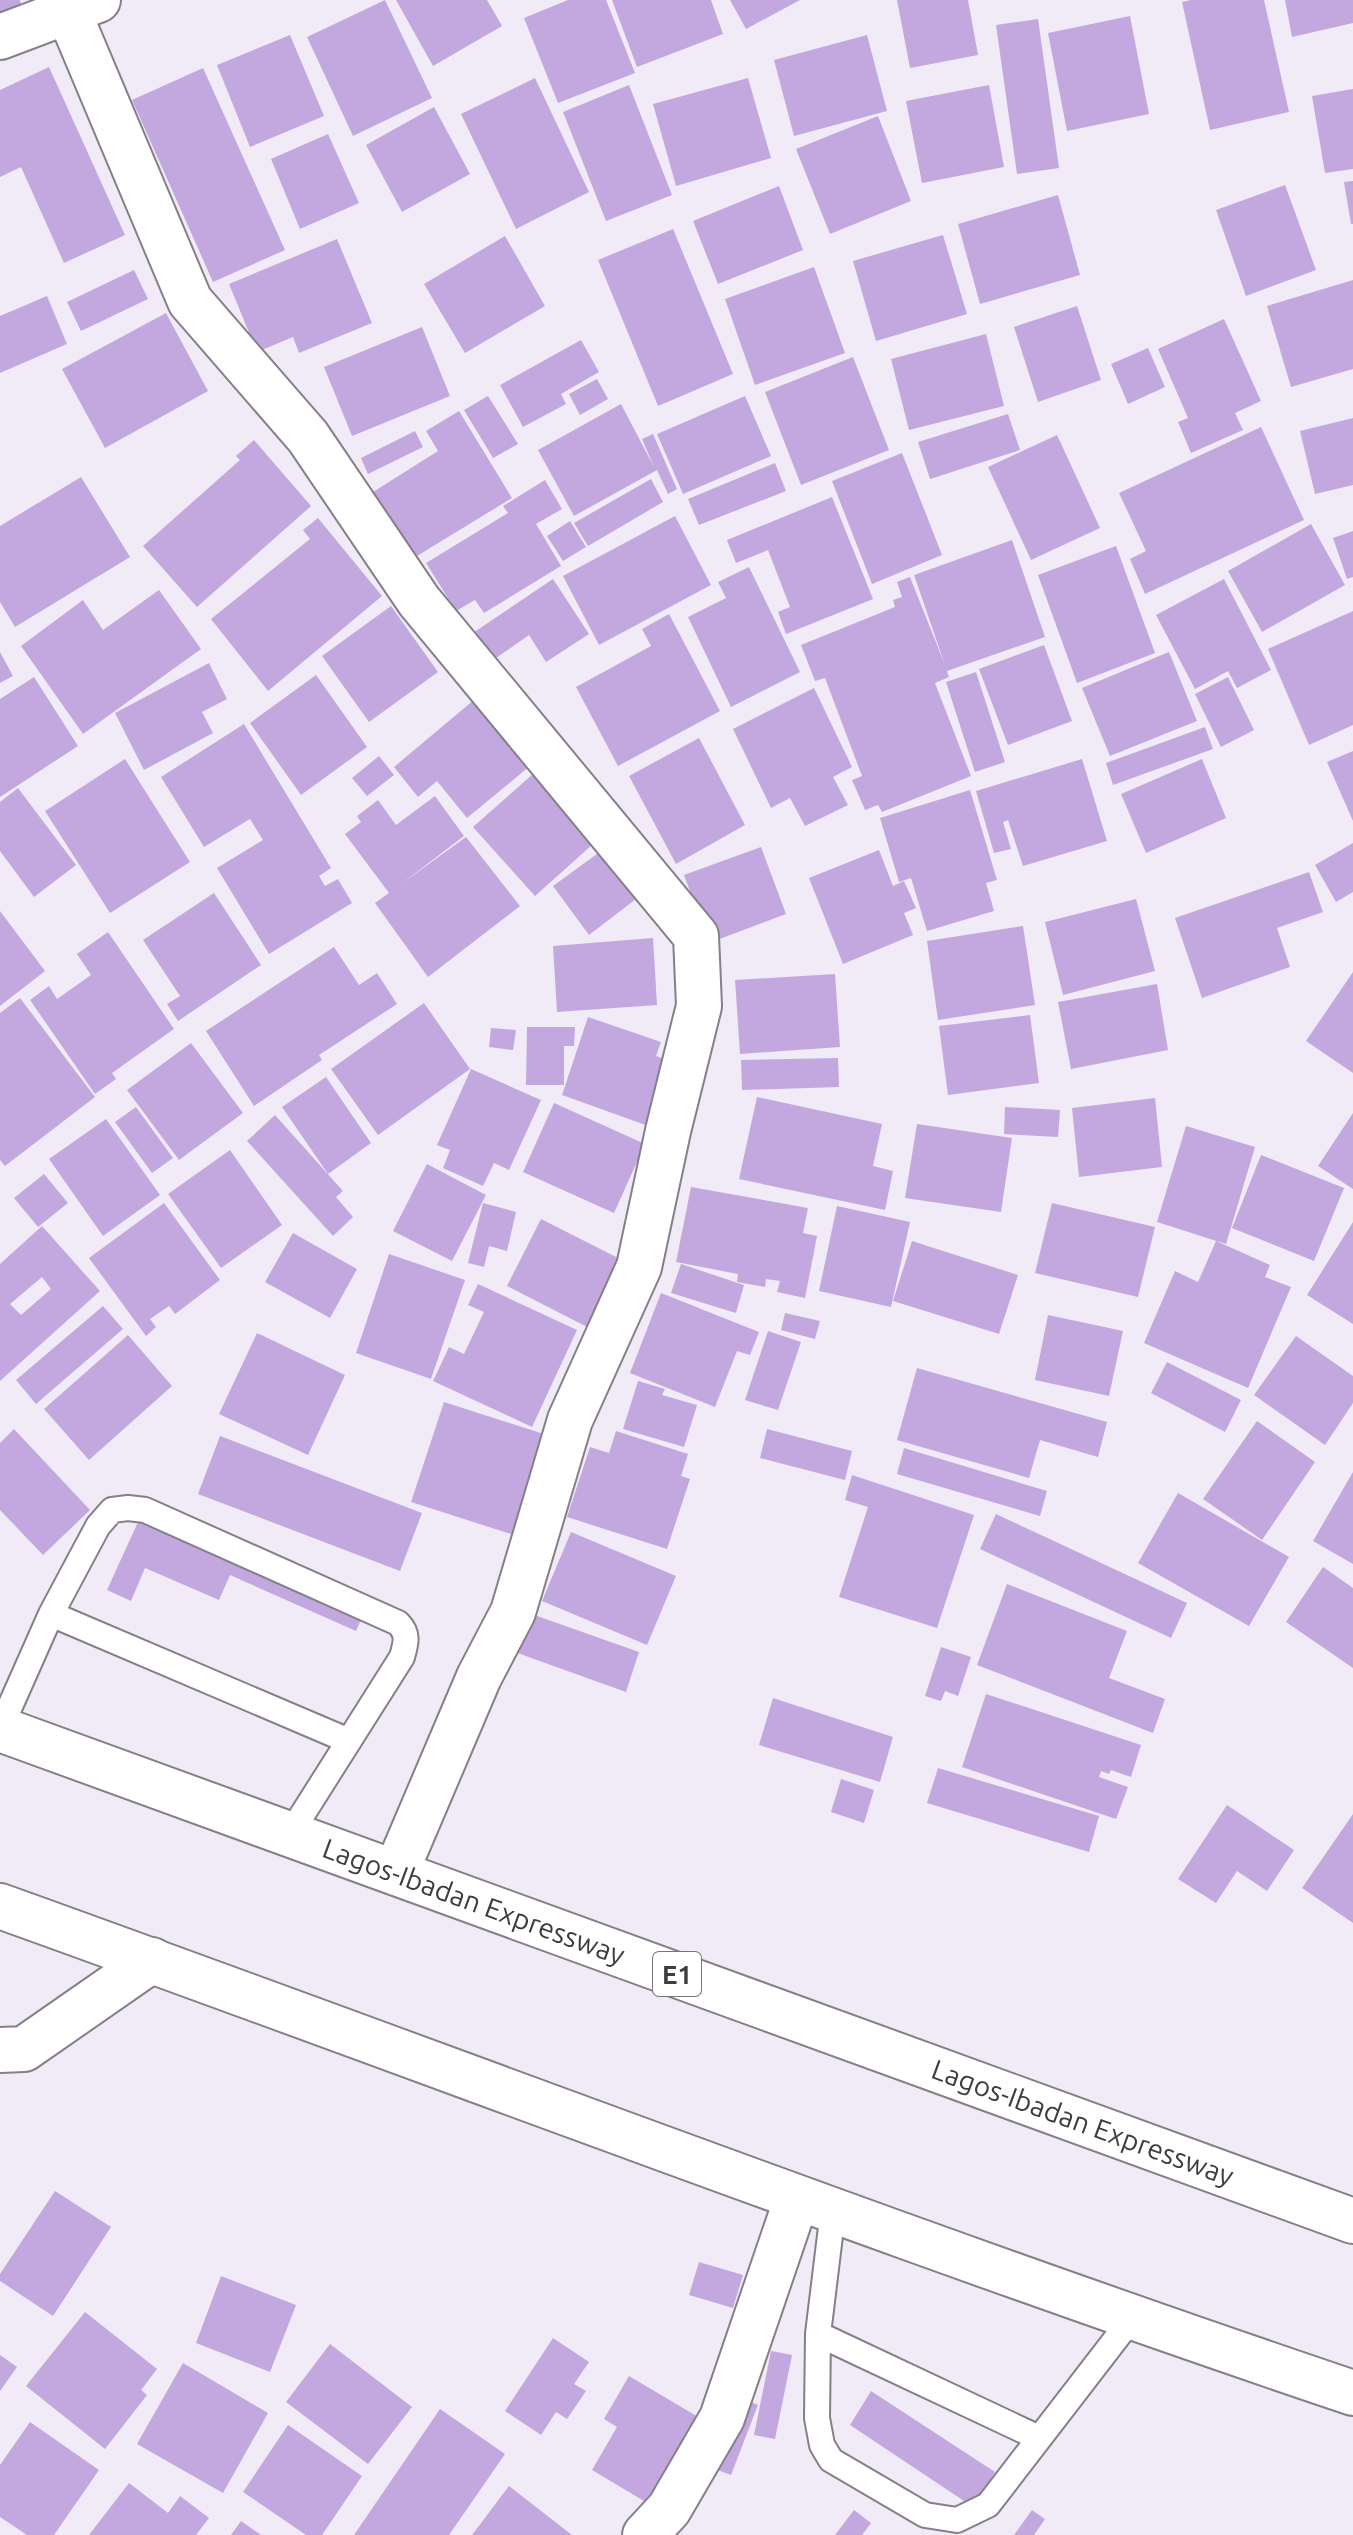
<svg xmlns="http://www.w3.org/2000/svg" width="1353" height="2535" font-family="Ubuntu,sans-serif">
<rect width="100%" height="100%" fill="#f0ebf6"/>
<path fill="#c3a8e0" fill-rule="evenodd" d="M0,0H20L22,9L0,15Z
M385,0L432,98L353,136L307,37Z
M396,0H487L502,26L433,66Z
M568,0H606L635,73L558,103L524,18Z
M612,0H711L723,34L637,67Z
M730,0H800L746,29Z
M897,0H968L978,55L910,68Z
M1191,0H1264L1289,112L1210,130L1182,2Z
M1285,0H1353V23L1292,37Z
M1130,16L1149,114L1067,131L1048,33Z
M1038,19L1059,168L1017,174L996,25Z
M290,35L324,116L250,147L217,65Z
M867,35L887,111L794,136L774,60Z
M49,67L125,235L64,263L21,167L0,177V90Z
M203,68L285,250L213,282L132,100Z
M535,78L589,192L516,229L461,114Z
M748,78L771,158L676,186L653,104Z
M629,85L672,195L606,221L563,112Z
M989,85L1004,167L922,183L906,101Z
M1353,89V169L1325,173L1312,96Z
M434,107L470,174L402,212L366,145Z
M878,116L911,201L830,234L796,149Z
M328,134L359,203L300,229L271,159Z
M1353,181V224H1351L1344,182Z
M1285,185L1316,270L1246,296L1216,210Z
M779,186L803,250L718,284L693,221Z
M1058,195L1080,275L980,304L958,224Z
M673,229L733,374L658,406L598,260Z
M943,235L967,314L876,341L853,261Z
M505,236L545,306L465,353L424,284Z
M337,239L372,323L299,353L293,337L257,352L229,284Z
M814,267L845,353L755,385L725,299Z
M134,270L148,299L81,331L67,302Z
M1353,280V369L1291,387L1267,306Z
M47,296L67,344L0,373V316Z
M1077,306L1101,380L1038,402L1014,327Z
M166,313L208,391L105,448L62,369Z
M1224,319L1261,401L1235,413L1243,430L1191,453L1178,422L1188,418L1158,349Z
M422,327L450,396L352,436L324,367Z
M986,334L1004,406L909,430L891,359Z
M581,340L599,372L561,394L566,404L523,427L500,385Z
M1148,348L1165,387L1128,404L1111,364Z
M853,357L889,450L801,485L765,392Z
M597,379L608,399L580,415L569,394Z
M488,396L518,444L493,458L464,410Z
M745,396L771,456L683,494L657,434Z
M621,404L654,467L642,439L653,434L677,489L668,494L657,470L574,516L538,450Z
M459,411L512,498L412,559L373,492L438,451L426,431Z
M1008,414L1020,450L930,479L918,442Z
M1353,418V485L1315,494L1300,431Z
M1261,427L1304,520L1145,594L1130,559L1146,551L1119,493Z
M415,431L423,447L368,474L361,458Z
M1057,435L1100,528L1031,560L988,467Z
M254,440L311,506L197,607L143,546L240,460L236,456Z
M902,453L942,555L872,584L832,481Z
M775,463L786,491L699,525L688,499Z
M81,477L130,557L15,627L0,602V526Z
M651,479L663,502L588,546L574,523Z
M545,480L562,509L536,524L561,566L484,613L475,600L456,611L426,563L508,513L503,506Z
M832,497L873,599L786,634L778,612L790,607L768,550L736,563L727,540Z
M675,516L711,585L599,645L563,576Z
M318,518L382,596L268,691L211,619L310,539L303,530Z
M570,521L586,547L563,561L547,536Z
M1311,524L1345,585L1262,632L1228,571Z
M1353,531V577L1347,579L1333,538Z
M1012,540L1045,637L947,671L949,677L935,683L971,776L882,812L878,805L865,810L852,780L862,776L825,678L815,681L801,645L895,607L893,600L902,597L897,582L910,577L945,665L914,575Z
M1116,546L1155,653L1077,683L1038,575Z
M749,567L800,672L731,707L688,617L726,598L718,582Z
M553,579L589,634L546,662L529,635L489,663L470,635Z
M1224,579L1271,670L1237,688L1228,671L1195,689L1156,615Z
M159,590L201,649L83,734L21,646L83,600L103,630Z
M391,606L438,672L369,722L322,656Z
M1353,611V725L1309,745L1268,649Z
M669,614L720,711L618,766L576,687L651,646L642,629Z
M1044,645L1072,721L1008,745L979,669Z
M0,652L13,676L0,683Z
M1169,652L1197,721L1110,756L1082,688Z
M209,663L227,699L202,712L213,733L144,770L115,713Z
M976,672L1005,762L975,772L946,682Z
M316,675L367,747L301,795L250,723Z
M34,677L78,746L0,797V699Z
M1228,677L1254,730L1221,747L1195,694Z
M814,688L852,767L833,777L848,805L805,826L790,798L771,808L733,729Z
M481,694L536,761L467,818L437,781L418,797L394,767Z
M244,724L331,868L319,876L325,886L338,879L352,903L269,954L217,868L263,840L250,819L204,847L161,777Z
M1205,727L1213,749L1113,785L1106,763Z
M699,738L745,825L676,864L629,776Z
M1353,751V821L1327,762Z
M379,756L394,775L367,796L352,778Z
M125,759L190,862L110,913L45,811Z
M1082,759L1107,841L1023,866L1008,820L1003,822L1011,849L994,853L976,791Z
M1202,759L1226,818L1146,853L1121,794Z
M541,767L602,836L535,896L473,827Z
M18,788L76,865L34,897L0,851V802Z
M970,790L997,880L986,883L994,911L927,931L911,878L899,882L880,818Z
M435,796L464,836L401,884L466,837L520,906L428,977L375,903L389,893L345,834L361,822L357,816L378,800L396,825Z
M1353,843V892L1336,902L1315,865Z
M761,847L786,914L709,943L684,875Z
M879,850L893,886L904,881L916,908L904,913L913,935L843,964L809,878Z
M601,851L636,899L589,935L553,886Z
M1309,872L1323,912L1277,928L1290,967L1202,998L1175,918Z
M214,893L261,965L178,1021L167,1004L180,996L143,940Z
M1136,899L1155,971L1063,995L1045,922Z
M0,911L45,971L0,1006Z
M1023,926L1035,1005L938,1020L927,941Z
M108,932L174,1029L112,1073L116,1079L95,1094L30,1000L49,986L57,999L91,975L77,954Z
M653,938L657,1005L557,1012L553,946Z
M334,947L359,985L377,973L397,1004L319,1055L322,1060L254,1106L206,1031Z
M1353,972V1073L1306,1041Z
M835,974L840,1047L740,1054L735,980Z
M1157,984L1168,1050L1071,1069L1058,1002Z
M20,998L95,1097L5,1166L0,1160V1013Z
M424,1003L470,1069L378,1135L331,1069Z
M1030,1015L1039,1083L948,1095L939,1026Z
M588,1017L661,1042L656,1056L676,1063L654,1128L562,1095Z
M527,1027H575L574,1046H564V1085H526Z
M491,1028L516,1030L513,1050L489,1047Z
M191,1043L243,1113L179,1160L127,1090Z
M838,1058L839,1087L742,1090L741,1060Z
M471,1069L541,1100L509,1170L494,1163L483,1186L443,1168L450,1150L437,1145Z
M326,1077L371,1143L328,1174L282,1107Z
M757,1097L882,1124L873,1166L893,1171L885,1210L739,1179Z
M1155,1098L1162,1167L1079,1177L1072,1108Z
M554,1103L645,1144L614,1213L523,1172Z
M136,1107L173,1158L152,1173L115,1122Z
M1005,1107L1060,1110L1058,1137L1004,1134Z
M1353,1113V1189L1318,1166Z
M275,1115L343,1191L336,1197L353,1217L333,1236L247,1141Z
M106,1119L160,1195L103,1236L49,1159Z
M917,1124L1012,1138L1001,1212L905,1198Z
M1186,1126L1255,1147L1226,1244L1157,1222Z
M230,1150L282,1225L221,1268L168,1194Z
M1261,1155L1344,1188L1314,1261L1232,1228Z
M427,1164L486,1195L452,1261L393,1231Z
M44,1174L68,1203L38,1227L14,1198Z
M691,1187L808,1208L803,1233L817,1236L805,1298L777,1292L780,1281L766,1279L765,1287L737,1282L738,1274L676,1262Z
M164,1203L220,1280L175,1314L169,1306L150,1319L156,1327L146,1336L89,1258Z
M483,1203L516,1212L507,1251L489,1246L484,1267L468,1263Z
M1052,1203L1155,1227L1138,1297L1035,1273Z
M837,1206L910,1222L891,1307L819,1291Z
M541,1219L626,1262L593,1330L507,1286Z
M1353,1222V1324L1307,1295Z
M42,1226L100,1291L0,1381V1264ZM42,1277L51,1289L21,1315L10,1304Z
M293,1233L357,1269L330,1318L265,1282Z
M912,1241L1018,1275L999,1334L893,1301Z
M1216,1241L1270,1265L1265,1277L1291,1287L1248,1388L1144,1343L1175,1271L1198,1282Z
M389,1254L465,1280L431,1379L356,1353Z
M681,1264L744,1285L736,1313L671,1293Z
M478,1284L577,1330L532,1427L433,1381L449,1347L464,1354L484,1312L468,1305Z
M661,1293L759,1332L750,1355L737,1351L715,1407L630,1373Z
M103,1306L123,1329L36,1404L16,1380Z
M785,1313L820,1321L815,1339L781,1330Z
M1048,1315L1123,1331L1109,1396L1035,1380Z
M768,1331L801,1342L778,1410L745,1400Z
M257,1333L345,1375L308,1455L219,1414Z
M128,1335L172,1386L89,1460L44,1409Z
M1296,1336L1353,1376V1403L1325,1445L1254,1395Z
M1167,1362L1241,1400L1225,1432L1151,1393Z
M917,1368L1107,1422L1098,1457L1040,1440L1029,1478L897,1440Z
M638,1381L665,1389L662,1395L697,1405L684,1447L623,1429Z
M444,1402L547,1435L514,1535L411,1502Z
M1257,1421L1315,1462L1262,1540L1203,1499Z
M14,1429L90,1510L43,1555L0,1510V1443Z
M767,1429L852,1451L845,1480L760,1458Z
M616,1431L688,1454L681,1476L690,1479L667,1549L567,1517L590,1447L609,1453Z
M220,1436L422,1513L400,1571L198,1494Z
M904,1448L1047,1491L1040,1516L897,1474Z
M1353,1472V1564L1313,1541Z
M852,1475L974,1515L937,1628L839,1597L868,1507L845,1500Z
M1178,1493L1289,1557L1249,1626L1138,1563Z
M143,1511L365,1610L356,1631L230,1575L219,1600L145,1568L131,1601L107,1590Z
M996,1514L1187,1603L1171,1638L980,1549Z
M571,1532L676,1576L647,1645L542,1601Z
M1323,1567L1353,1588V1668L1286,1622Z
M1007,1584L1127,1631L1109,1678L1165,1699L1153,1733L977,1665Z
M523,1611L639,1652L626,1692L509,1650Z
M941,1647L971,1657L958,1696L945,1691L941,1701L925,1696Z
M986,1694L1141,1745L1131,1777L1111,1770L1109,1774L1101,1771L1099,1777L1128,1787L1116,1819L962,1767Z
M773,1698L893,1737L880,1782L759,1745Z
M938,1768L1099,1816L1089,1852L927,1803Z
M841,1779L874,1790L864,1823L831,1812Z
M1227,1805L1294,1850L1267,1891L1237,1871L1216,1903L1178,1879Z
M1353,1814V1923L1302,1888Z
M55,2191L111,2227L53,2316L0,2281V2274Z
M699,2262L743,2275L733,2308L689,2295Z
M221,2276L296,2305L270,2372L196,2343Z
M85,2312L157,2369L141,2390L147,2395L105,2449L26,2386Z
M553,2338L589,2362L574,2384L586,2391L567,2419L556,2412L541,2435L505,2411Z
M330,2344L412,2407L368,2464L286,2402Z
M771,2351L792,2355L775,2439L754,2435Z
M0,2355L17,2367L0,2391Z
M183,2363L268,2413L223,2493L137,2444Z
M629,2376L710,2424L659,2510L592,2470L617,2427L604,2419Z
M871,2391L995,2472L973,2507L850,2425Z
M740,2397L758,2405L731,2475L712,2468Z
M440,2409L505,2454L449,2535H354Z
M30,2422L99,2470L54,2535H27L0,2517V2465Z
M288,2425L362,2476L322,2535H306L243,2492Z
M129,2483L168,2513L180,2496L209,2518L196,2535H89Z
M509,2486L572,2535H472Z
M854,2510L871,2523L862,2535H835Z
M1032,2510L1045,2519L1034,2535H1014Z
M241,2521L261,2535H231Z"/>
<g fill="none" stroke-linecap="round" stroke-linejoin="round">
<defs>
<path id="lane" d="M51,1614L349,1741
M0,1729L51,1614L98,1526L112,1510L128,1508L145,1510L398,1623C409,1634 406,1643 402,1657L290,1834
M833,2211L818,2334L817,2418L822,2445L831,2460L925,2515L957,2520L988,2505L1132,2318
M818,2334L1039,2438"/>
<path id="street" d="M68,11L190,301L308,437L419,601L696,936L699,1006L668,1131L639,1267L570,1420L513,1612L479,1677L396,1872
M0,2050L24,2049L152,1960
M645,2535L669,2509L722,2418L797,2198"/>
<path id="secondary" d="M0,37L98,0"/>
<path id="highway" d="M0,1729L1353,2221
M0,1906C451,2068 899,2240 1353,2393"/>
</defs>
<use href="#lane" stroke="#847f89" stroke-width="28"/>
<use href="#street" stroke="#847f89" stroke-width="48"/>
<use href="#secondary" stroke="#847f89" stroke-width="48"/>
<use href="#highway" stroke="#847f89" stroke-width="48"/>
<use href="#lane" stroke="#fff" stroke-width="24"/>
<use href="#street" stroke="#fff" stroke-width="44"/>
<use href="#secondary" stroke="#fff" stroke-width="44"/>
<use href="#highway" stroke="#fff" stroke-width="44"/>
</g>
<g text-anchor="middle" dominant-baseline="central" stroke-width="6" stroke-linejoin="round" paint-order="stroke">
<rect fill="#fff" stroke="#787679" stroke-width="2" x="653" y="1952" width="48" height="44" rx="6"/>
<g font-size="26" font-weight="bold" fill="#3e3c40">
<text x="677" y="1974">E1</text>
</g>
<g font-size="28" fill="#3e3c40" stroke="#fff">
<text transform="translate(474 1901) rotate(20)">Lagos-Ibadan Expressway</text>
<text transform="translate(1083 2122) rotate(20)">Lagos-Ibadan Expressway</text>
</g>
</g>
</svg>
